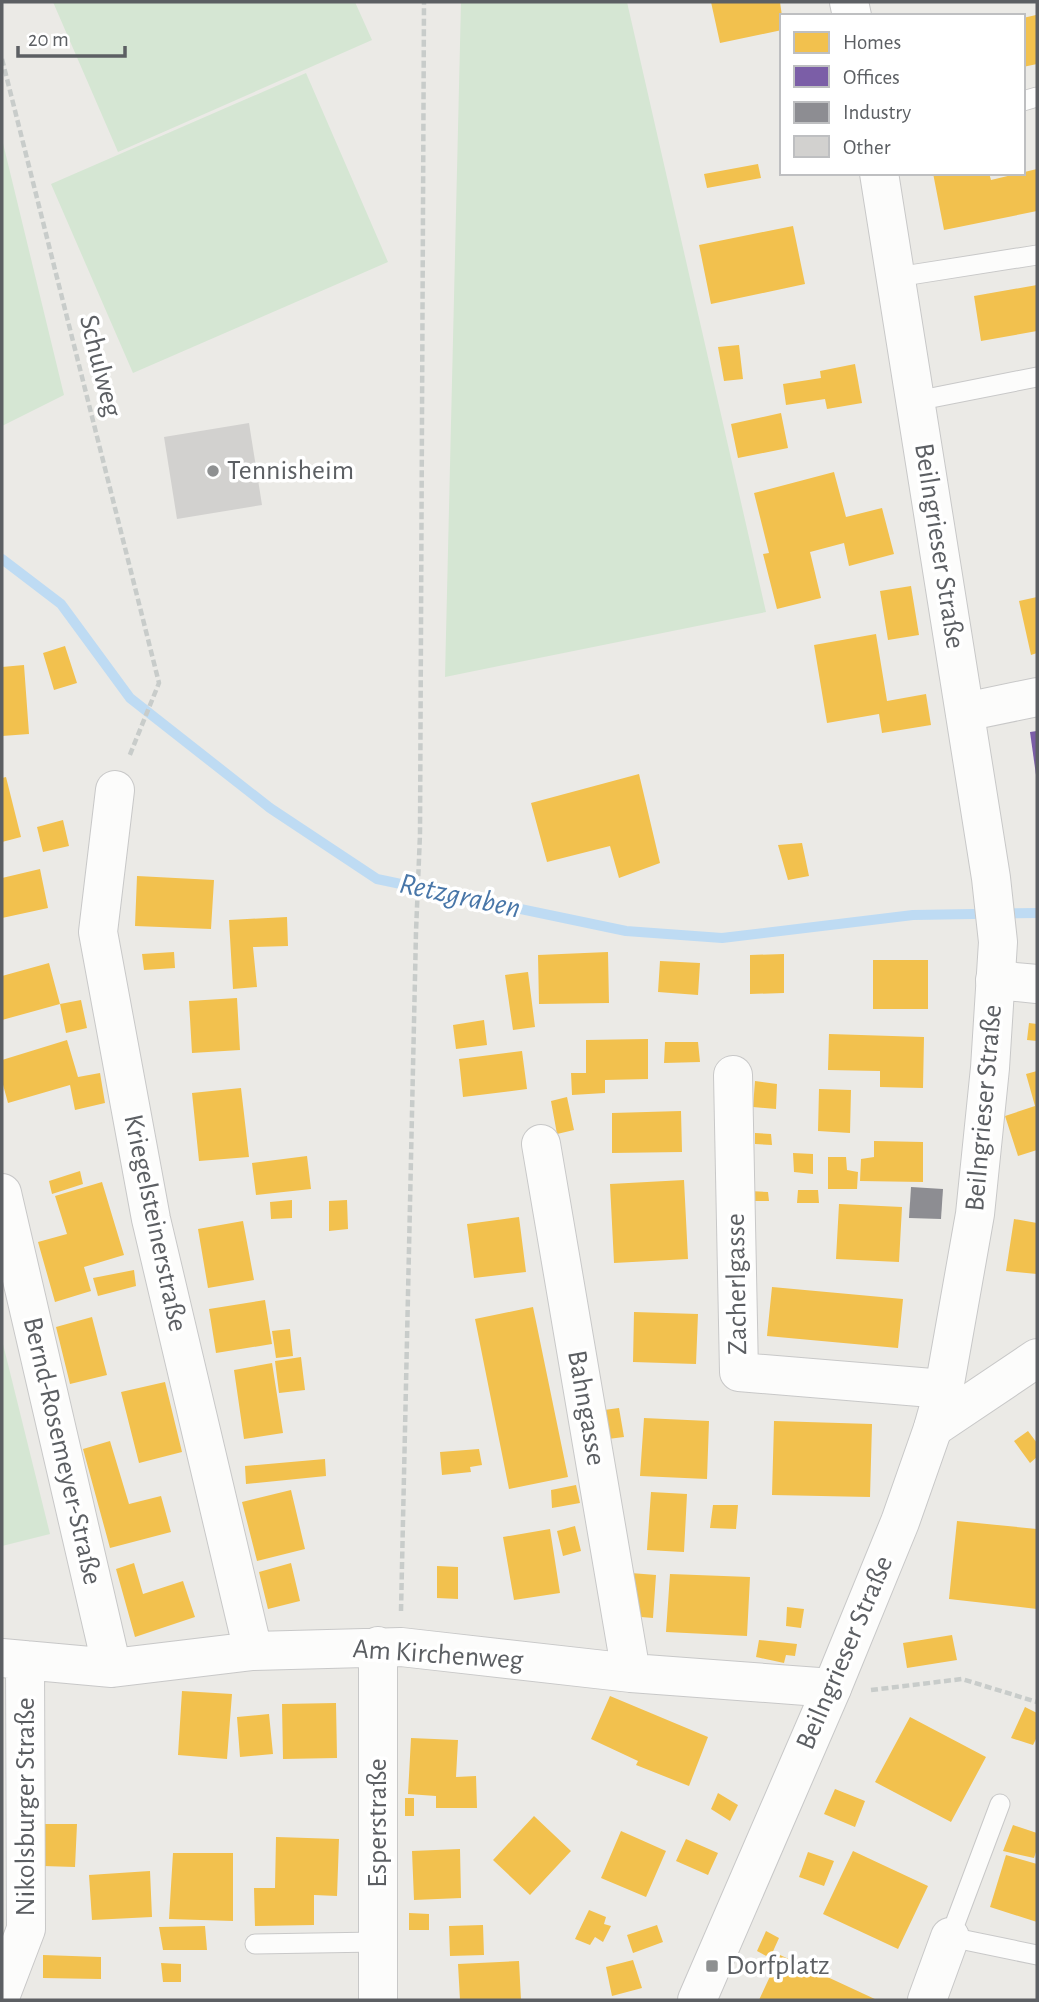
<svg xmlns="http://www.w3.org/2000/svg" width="1039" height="2002" font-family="'Alegreya Sans',sans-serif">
<rect width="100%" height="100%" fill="#ebeae6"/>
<path fill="#d5e6d3" d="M53,2H355L372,40L118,152Z
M461,2H627L766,612L445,677Z
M306,73L388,262L133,373L51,184Z
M2,139L64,395L2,426Z
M2,1340L50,1534L2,1546Z"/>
<path fill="#f2c14e" d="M711,2H780L782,16V30L720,43Z
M1036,15L1037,64L1023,67V18Z
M758,164L761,178L707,188L704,174Z
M1037,169V211L944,230L933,173H989L991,180Z
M793,226L805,284L711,304L699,245Z
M1037,285V331L981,341L974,296Z
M739,345L743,379L724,381L718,347Z
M855,364L862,403L827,409L825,399L786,405L783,384L821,378L820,371Z
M781,413L788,448L738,458L731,424Z
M834,472L846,517L882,508L894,554L849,566L844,543L810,552L821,598L777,609L763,554L769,553L754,493Z
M911,586L919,635L888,640L880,591Z
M1037,597V653L1031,655L1019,601Z
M876,634L887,701L926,694L931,725L882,733L879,714L827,723L814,645Z
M65,646L77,683L54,690L43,653Z
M24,665L29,734L2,736V667Z
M639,774L660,863L619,878L610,846L547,862L531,803Z
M6,777L21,837L2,842V778Z
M63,820L69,846L43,852L37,827Z
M802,843L809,876L788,880L778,845Z
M40,869L48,908L2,918V878Z
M137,876L214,880L211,929L135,926Z
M287,917L288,946L253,947L257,987L233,989L229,920Z
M174,952L175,968L144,970L142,954Z
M608,952L609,1003L539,1004L538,955Z
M784,954V993L750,994V955Z
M873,960H928V1009H873Z
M660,961L700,963L698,995L658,992Z
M49,963L60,1004L2,1020V976Z
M528,972L535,1027L513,1030L505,975Z
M237,998L240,1050L192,1053L189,1001Z
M81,1000L87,1028L66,1033L60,1004Z
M484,1020L487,1045L456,1049L453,1025Z
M1029,1023L1037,1024V1041L1027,1040Z
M829,1034L924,1037L923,1088L880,1087V1071L828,1070Z
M648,1039V1079L605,1080V1093L572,1095L571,1073H586V1040Z
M67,1040L78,1077L100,1073L105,1103L75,1110L70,1085L8,1103L2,1081V1060Z
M665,1042H698L700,1062L664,1063Z
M522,1051L527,1089L463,1097L459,1059Z
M1037,1071V1150L1018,1156L1005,1116L1035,1106L1026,1074Z
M755,1081L777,1084L776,1109L753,1107Z
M241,1088L249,1157L199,1161L192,1093Z
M819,1089L851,1090L850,1133L818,1131Z
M567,1097L574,1130L557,1134L551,1101Z
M681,1111L682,1152L612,1153V1113Z
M755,1133L771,1134L772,1145L755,1144Z
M874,1141L923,1142V1182L860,1181L861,1159L874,1157Z
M793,1153L813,1154V1174L794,1172Z
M307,1156L311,1189L256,1195L252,1163Z
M828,1157H846L847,1170L858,1172L857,1189H828Z
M80,1171L83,1184L52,1194L49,1181Z
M684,1180L688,1259L614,1263L610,1184Z
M102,1182L124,1255L84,1267L91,1291L55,1302L38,1242L67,1234L55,1196Z
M798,1190H818L819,1203H797Z
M749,1191L768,1192L769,1201H749Z
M292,1200V1218L271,1219L270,1202Z
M347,1200L348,1229L329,1231V1201Z
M839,1204L902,1207L899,1262L836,1259Z
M519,1217L526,1272L474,1278L467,1224Z
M1014,1219L1037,1223V1274L1006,1271Z
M243,1221L254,1280L208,1288L198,1229Z
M134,1270L136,1286L98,1296L93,1278Z
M772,1287L903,1299L898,1348L767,1336Z
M265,1300L272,1344L216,1353L209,1309Z
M533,1307L568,1477L509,1489L475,1319Z
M634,1312L698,1314L696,1364L633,1362Z
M92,1317L107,1375L70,1384L56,1327Z
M290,1329L293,1356L276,1358L272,1331Z
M301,1357L305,1390L279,1393L275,1361Z
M272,1363L283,1433L244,1439L234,1370Z
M165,1382L182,1452L139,1463L121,1392Z
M619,1408L624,1437L608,1439L604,1410Z
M644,1418L709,1421L707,1479L640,1476Z
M774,1421L872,1424L870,1497L772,1495Z
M1028,1431L1037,1443V1457L1030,1463L1014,1441Z
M110,1441L129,1504L161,1496L171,1532L110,1548L83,1449Z
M479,1449L482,1465L470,1467L471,1472L442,1475L440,1452Z
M325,1459L326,1476L246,1484L245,1466Z
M576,1485L580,1503L552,1508L551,1490Z
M291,1490L305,1549L257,1561L242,1502Z
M651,1492L687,1494L684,1552L647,1550Z
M713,1505H738L736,1529L710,1528Z
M957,1521L1037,1529V1609L949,1599Z
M575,1526L581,1551L563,1556L557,1531Z
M550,1529L560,1593L514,1600L503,1537Z
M134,1563L143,1594L183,1581L195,1617L135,1637L116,1569Z
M291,1563L300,1601L268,1609L259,1572Z
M437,1566L458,1567V1599L437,1598Z
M631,1573L656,1575L653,1618L629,1616Z
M670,1574L750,1577L747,1636L666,1632Z
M787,1607L804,1609L801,1628L786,1626Z
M952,1635L957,1660L907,1668L903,1643Z
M759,1640L797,1644L795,1656L786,1655L784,1663L756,1657Z
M182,1691L232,1694L227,1759L178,1755Z
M610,1696L708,1737L689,1786L636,1765L638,1761L591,1739Z
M336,1703L337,1758L283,1759L282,1704Z
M1025,1707L1037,1713V1737L1033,1745L1011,1738Z
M269,1714L273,1754L240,1757L237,1717Z
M910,1717L986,1757L951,1822L875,1782Z
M411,1738L458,1740L456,1777L476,1776L477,1808H436V1796L408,1794Z
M835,1789L865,1801L855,1827L824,1814Z
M718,1793L738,1805L730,1821L711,1809Z
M405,1798H414V1816H405Z
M534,1816L571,1851L530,1895L493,1860Z
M44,1824H77L75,1867L43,1866Z
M1013,1825L1037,1833V1849L1034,1858L1003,1851Z
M621,1831L666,1851L646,1897L601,1878Z
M276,1837L339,1839L337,1896L314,1895V1925L255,1926L254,1888H275Z
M686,1839L718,1853L708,1875L676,1861Z
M460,1849L461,1898L414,1900L412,1851Z
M853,1851L928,1886L898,1949L823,1914Z
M808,1852L834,1861L824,1886L799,1877Z
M173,1853H233V1921L169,1919Z
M1006,1855L1037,1864V1922L990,1907Z
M150,1871L152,1917L92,1920L89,1875Z
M589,1910L606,1917L604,1924L611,1926L603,1942L595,1937L590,1945L575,1939Z
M409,1913L429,1914V1930H409Z
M483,1925L484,1955L450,1956L449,1926Z
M657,1925L663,1942L633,1953L627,1935Z
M205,1926L207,1950H163L159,1927Z
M766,1931L779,1938L770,1958L757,1951Z
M43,1955L101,1957V1979L43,1978Z
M780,1955L877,2000H759Z
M633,1960L642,1988L612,1996L606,1967Z
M519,1961L521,2000H460L458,1964Z
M161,1963L181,1964V1982H163Z"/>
<path fill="#7b5ea7" d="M1037,731V775H1036L1030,732Z"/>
<path fill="#8d8d92" d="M911,1187L943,1189L941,1219L909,1218Z"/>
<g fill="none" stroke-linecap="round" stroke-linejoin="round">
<path stroke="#bedbf3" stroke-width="10" d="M2,559L61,604L130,698L270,808L377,879L626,931L722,938L913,915L1037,913"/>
</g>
<path fill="#d2d1cf" d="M249,423L262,505L177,519L164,437Z"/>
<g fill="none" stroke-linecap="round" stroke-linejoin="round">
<defs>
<path id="service" d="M1023,101L1037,97
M897,277L1037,255
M916,401L1037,377
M1000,1804L950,1937L1037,1955
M255,1944L377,1942"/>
<path id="minor" d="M965,712L1037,697
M115,790L98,932L151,1219L253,1651
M995,980L1037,984
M733,1075L739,1372L944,1389
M541,1144L631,1673
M2,1193L112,1668
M933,1428L1037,1358
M2,1658L112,1668L253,1651L401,1647L631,1673L832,1688
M2,1992L26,1929L25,1660
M378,2000V1646
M927,2000L950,1937"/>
<path id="secondary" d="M849,2L852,16
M697,2000L832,1688L900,1522L933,1428L944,1389L975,1214L990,1068L998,942L991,878L879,173"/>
</defs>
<use href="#service" stroke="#c8c8c8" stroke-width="21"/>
<use href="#minor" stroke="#c8c8c8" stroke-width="40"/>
<use href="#secondary" stroke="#c8c8c8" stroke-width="40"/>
<path stroke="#c8ccca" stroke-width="4.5" stroke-dasharray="7 3.5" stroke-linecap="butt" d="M2,59L159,683L129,757
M401,1611L416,932L420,834L424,2
M871,1690L962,1679L1037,1702"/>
<use href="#service" stroke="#fcfcfb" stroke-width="19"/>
<use href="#minor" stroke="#fcfcfb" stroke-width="38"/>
<use href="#secondary" stroke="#fcfcfb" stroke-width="38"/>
</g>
<g fill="#8e9091" stroke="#fff" stroke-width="2.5">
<circle cx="213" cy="471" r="7"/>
<rect x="705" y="1959" width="14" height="14" rx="3.5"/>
</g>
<g text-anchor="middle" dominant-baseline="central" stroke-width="7" stroke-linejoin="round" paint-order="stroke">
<g font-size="28" fill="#5c5f63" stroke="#fff">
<text transform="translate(100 366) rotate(76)">Schulweg</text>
<text transform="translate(939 546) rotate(81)">Beilngrieser Straße</text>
<text transform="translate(984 1108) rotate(-85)">Beilngrieser Straße</text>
<text transform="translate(155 1223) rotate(78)">Kriegelsteinerstraße</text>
<text transform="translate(737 1284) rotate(-91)">Zacherlgasse</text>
<text transform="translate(586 1408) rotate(80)">Bahngasse</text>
<text transform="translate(62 1451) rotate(77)">Bernd-Rosemeyer-Straße</text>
<text transform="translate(845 1653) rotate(-67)">Beilngrieser Straße</text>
<text transform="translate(438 1655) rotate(4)">Am Kirchenweg</text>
<text transform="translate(26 1807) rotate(-90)">Nikolsburger Straße</text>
<text transform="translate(378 1823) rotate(-90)">Esperstraße</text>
</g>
<g font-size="28" fill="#5c5f63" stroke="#fff" text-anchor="start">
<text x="227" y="471">Tennisheim</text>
<text x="726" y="1966">Dorfplatz</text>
</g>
<g font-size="30" font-style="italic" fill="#4876a8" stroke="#fff">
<text transform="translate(460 896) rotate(12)">Retzgraben</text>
</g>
</g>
<rect width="1039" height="2002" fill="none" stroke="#5c5f63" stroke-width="7"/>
<rect x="780" y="14" width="245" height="161" fill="#ffffff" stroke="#bebfc1" stroke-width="2"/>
<rect x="794" y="32" width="35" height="21" fill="#f2c14e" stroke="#bebfc1" stroke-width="2"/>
<text x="843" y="49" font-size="21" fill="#5c5f63">Homes</text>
<rect x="794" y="66" width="35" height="21" fill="#7b5ea7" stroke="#bebfc1" stroke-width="2"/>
<text x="843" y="84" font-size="21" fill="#5c5f63">Offices</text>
<rect x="794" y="102" width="35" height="21" fill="#8d8d92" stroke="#bebfc1" stroke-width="2"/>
<text x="843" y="119" font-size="21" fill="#5c5f63">Industry</text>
<rect x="794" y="136" width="35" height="21" fill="#d2d1cf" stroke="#bebfc1" stroke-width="2"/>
<text x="843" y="154" font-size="21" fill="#5c5f63">Other</text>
<path d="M18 46v10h107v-10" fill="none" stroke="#5c5f63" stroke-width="3.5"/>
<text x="28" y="46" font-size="21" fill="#5c5f63" stroke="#ffffff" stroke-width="5" paint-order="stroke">20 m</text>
</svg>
